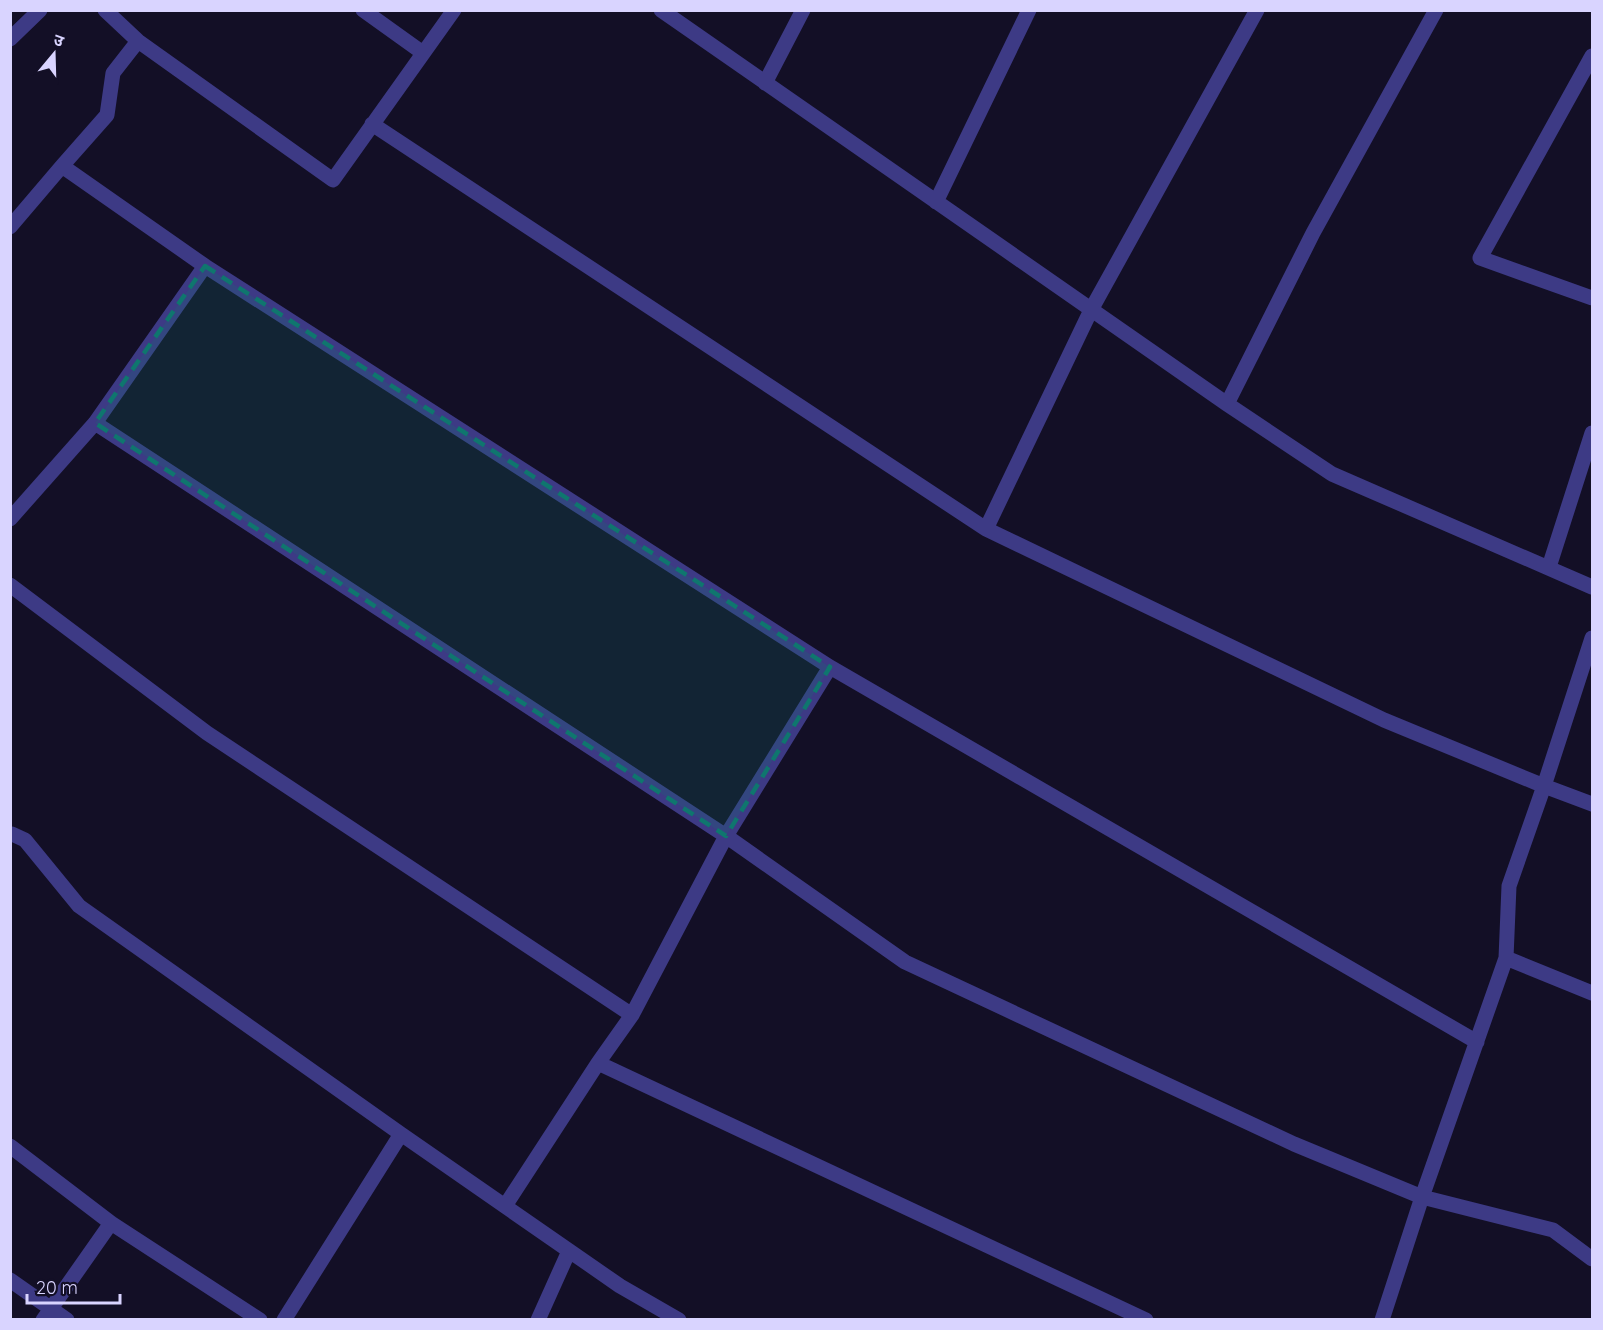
<svg xmlns="http://www.w3.org/2000/svg" width="1603" height="1330" font-family="Quicksand,'Noto Sans Devanagari',sans-serif">
<rect width="100%" height="100%" fill="#130f26"/>
<g fill="none" stroke-linecap="round" stroke-linejoin="round">
<path stroke="#3d3a85" stroke-width="15" d="M105,10L138,41L333,180L454,10
M363,10L423,53
M661,10L1227,404L1332,474L1592,587
M10,39L40,10
M1592,56L1480,258L1592,298
M765,83L803,10
M372,124L986,529L1384,720L1544,786L1592,804
M62,166L205,266L830,667L1477,1042
M936,202L1029,10
M10,227L62,166L107,115L113,73L138,41
M1227,404L1313,233L1436,10
M95,423L726,836L905,962L1294,1144L1422,1197L1553,1230L1592,1259
M10,519L95,423L205,266
M986,529L1091,310L1257,10
M1549,567L1592,433
M10,585L207,733L632,1015
M830,667L726,836L632,1015L598,1063L1146,1320
M10,835L12,834L25,840L79,906L401,1134L620,1286L679,1320
M1506,958L1592,993
M10,1146L111,1223L260,1320
M505,1206L598,1063
M10,1280L67,1320
M43,1320L111,1223
M284,1320L401,1134
M538,1320L569,1251
M1382,1320L1422,1197L1506,958L1509,886L1544,786L1592,638"/>
</g>
<path fill="#0f766e" fill-opacity="0.2" stroke="#0f766e" stroke-width="4.5" stroke-dasharray="12 8" stroke-linejoin="round" d="M205,266L830,667L726,836L95,423Z"/>
<rect width="1603" height="1330" fill="none" stroke="#d9d4ff" stroke-width="24"/>
<g transform="translate(54 54) rotate(19)" stroke="#130f26" stroke-width="4.5" paint-order="stroke">
<path d="M0-4.5L10 22L0 15L-10 22Z" fill="#d9d4ff"/>
<text y="-9" font-size="16" font-weight="bold" text-anchor="middle" fill="#d9d4ff">उ</text>
</g>
<path d="M27 1294v9h93v-9" fill="none" stroke="#d9d4ff" stroke-width="3"/>
<text x="36" y="1294" font-size="18" fill="#d9d4ff" stroke="#130f26" stroke-width="4.5" paint-order="stroke">20 m</text>
</svg>
